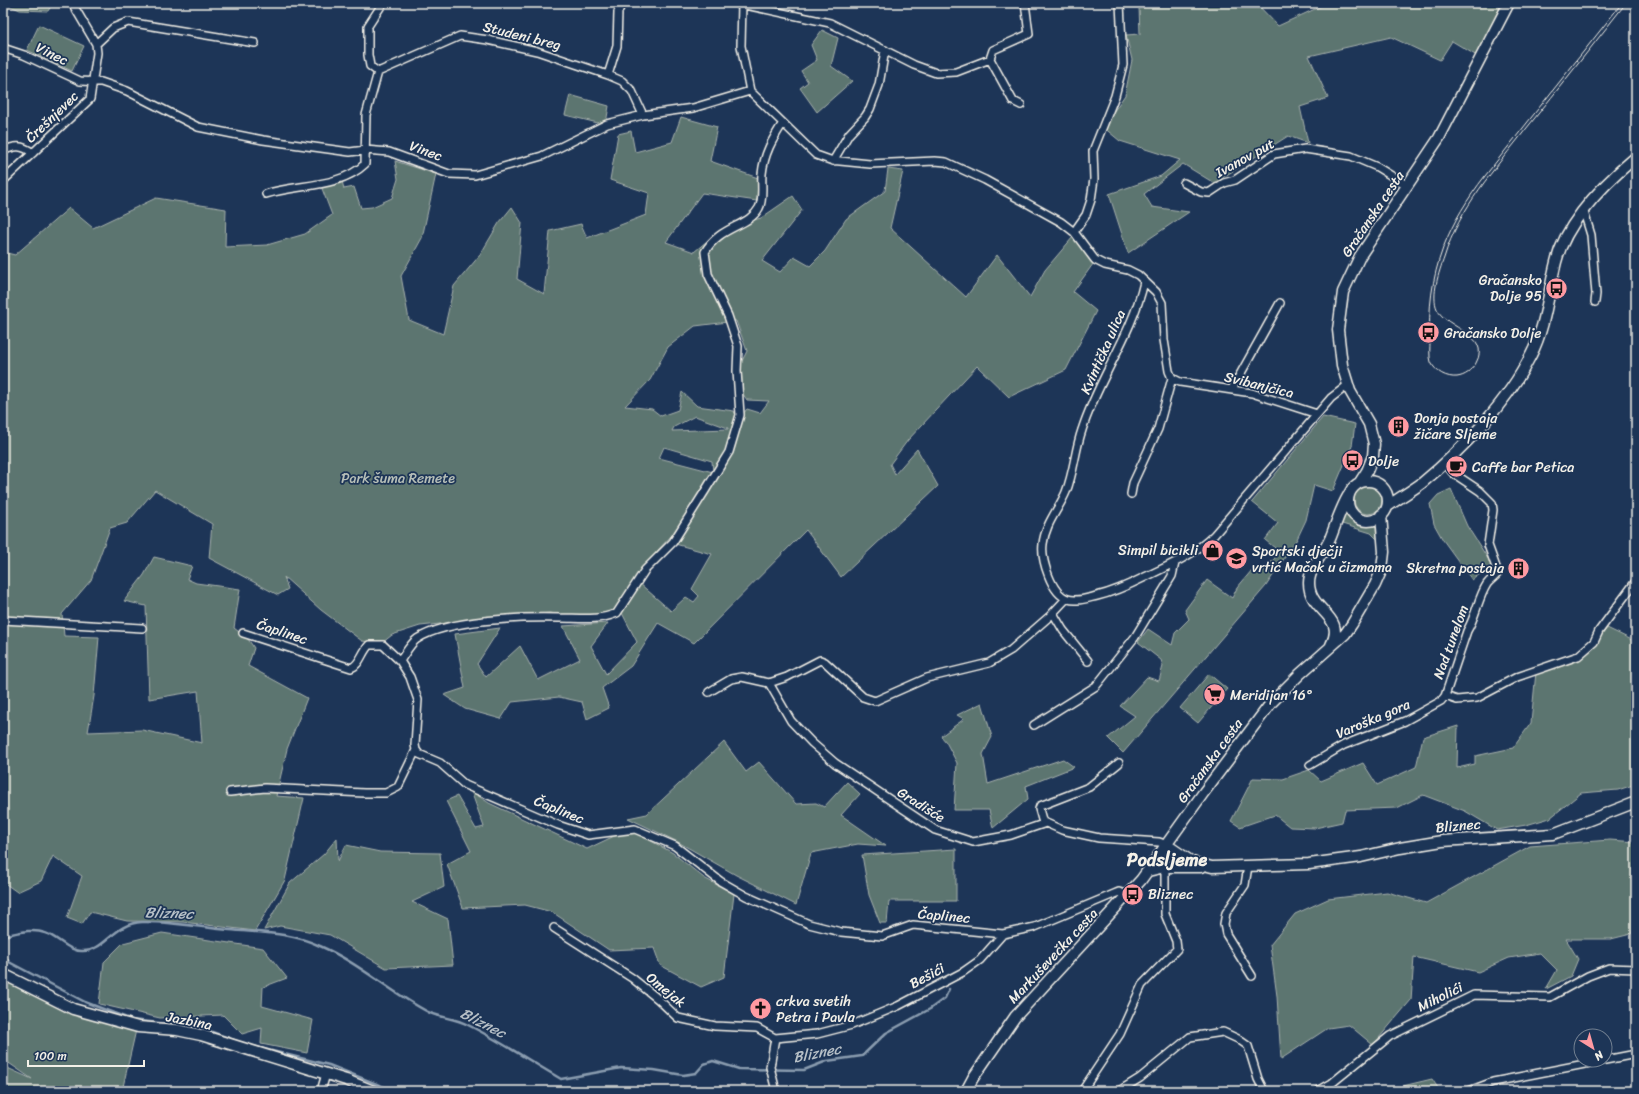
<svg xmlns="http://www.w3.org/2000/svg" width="1639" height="1094" font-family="Sriracha,sans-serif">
<rect width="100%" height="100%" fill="#1d3557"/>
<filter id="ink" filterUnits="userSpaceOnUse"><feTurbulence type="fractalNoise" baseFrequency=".025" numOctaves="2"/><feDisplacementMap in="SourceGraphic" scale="8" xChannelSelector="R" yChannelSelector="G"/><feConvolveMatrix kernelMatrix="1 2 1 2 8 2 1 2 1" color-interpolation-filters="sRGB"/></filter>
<g filter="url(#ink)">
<path fill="#5c7470" stroke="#a8b2ac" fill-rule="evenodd" d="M3,3H53L48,11L20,10Z
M1155,3H1256L1278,26L1328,3H1502L1477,56L1452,41L1440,60L1391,37L1309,56L1328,98L1300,107L1308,143L1288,136L1214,183L1183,164L1144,194L1152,207L1189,212L1128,253L1109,194L1161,176L1180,160L1120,141L1103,127L1125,95L1132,60L1126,35L1140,34L1139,7Z
M39,25L84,46L72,71L27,50Z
M822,30L838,38L831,66L852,81L817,112L800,88L808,82L801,71L817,60L811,45Z
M570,95L609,106L606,123L602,124L565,115Z
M681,117L717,127L710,161L758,178L757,201L702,193L666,242L694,252L720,230L761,218L793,196L802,210L762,261L780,272L794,257L810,266L825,251L846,219L885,191L888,169L903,171L890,228L966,297L997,255L1030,297L1045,270L1073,237L1093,264L1073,292L1096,311L1066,370L1009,397L977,366L908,440L890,464L895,474L917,449L938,486L841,577L806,530L694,643L658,623L631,666L602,688L609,708L587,719L582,702L559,697L512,702L501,719L465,709L444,695L465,688L455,634L500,628L477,664L486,677L520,646L538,680L580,659L563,626L608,623L591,646L606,674L637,642L622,613L639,583L671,611L686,597L694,602L699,596L692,589L712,554L675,544L694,502L673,534L658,550L617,610L602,619L549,613L420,626L392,635L382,643L362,641L321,610L284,577L288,589L278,595L209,558L212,524L155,490L127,523L110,528L91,580L62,614L64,636L99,637L94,696L88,732L142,730L202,743L198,691L149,699L146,606L124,601L144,575L154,557L192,566L187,579L196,583L240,589L234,628L248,639L254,648L248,666L307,698L287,749L276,796L304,798L285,880L255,931L183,922L127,921L90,912L82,924L67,918L82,876L53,856L41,881L17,892L3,882V252L15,255L69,208L93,228L156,198L226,209L225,247L267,245L305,234L332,215L321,186L342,181L344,189L354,187L361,208L372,207L392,198L398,179L395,161L436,174L422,238L401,276L409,320L443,334L454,286L480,255L499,223L512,207L522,223L517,279L544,294L550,231L581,224L587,238L646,215L649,193L610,180L618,134L631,131L635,152L672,142ZM736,321L747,351L739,367L743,394L747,400L769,401L760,413L747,409L738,420L734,411L697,406L682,392L678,410L661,416L652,409L625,406L650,380L668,347L695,326ZM695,416L728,428V429L672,431L674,427ZM664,447L712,461L713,472L659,458Z
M1323,417L1355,424L1352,446L1333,491L1314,485L1306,520L1297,539L1266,586L1123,753L1108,738L1135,716L1120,706L1147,677L1159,681L1163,666L1161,660L1138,642L1148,629L1172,645L1175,633L1189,619L1185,610L1207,580L1232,598L1237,588L1252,570L1263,572L1280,552L1265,540L1278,523L1252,502Z
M1354 500a14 14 0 1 1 28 0a14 14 0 1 1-28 0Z
M1451,489L1467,526L1492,565L1472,580L1443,540L1434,524L1430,504L1438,495Z
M1345,510C1353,521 1361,527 1376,524L1379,538L1377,539L1371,533L1339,523Z
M1607,628L1636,642V784L1618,790L1581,793L1550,818L1526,825L1497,830L1465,811L1423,795L1397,808L1345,810L1342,822L1315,828L1290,827L1275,815L1240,827L1231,821L1253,778L1283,779L1309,770L1321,781L1363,763L1377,785L1416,767L1423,737L1458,726L1457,768L1475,764V756L1513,748L1531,723L1536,672L1571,663L1592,649Z
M1209,674L1227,689L1198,723L1180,708Z
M982,703L992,737L983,754L988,784L1063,759L1074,767L1026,786L1028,799L993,828L989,810H954L957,763L946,742L941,736L964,719L957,715Z
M724,742L746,772L759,762L796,804L816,803L824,807L847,782L860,794L841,815L886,846L858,844L811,853L796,905L736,875L678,842L628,818L647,814Z
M471,791L489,803L587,849L629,829L673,853L704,878L734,894L724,977L701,987L660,965L654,948L609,950L552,912L525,905L463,908L447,864L471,851L446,801L457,796L476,829L484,827Z
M337,838L338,861L346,845L380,852L440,853L444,887L412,902L448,919L453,965L386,968L330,935L280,926L264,930L290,883L324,854Z
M1610,840L1636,842V925L1631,934L1611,939H1566L1578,959L1571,976L1546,989L1557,970L1540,953L1509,958L1478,972L1414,957L1411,1000L1373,1045L1349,1025L1328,1028L1281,1059L1277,996L1270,945L1295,914L1328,899L1387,892L1426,903L1530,846Z
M956,849V901H889L887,923H880L869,895L862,855Z
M162,933L263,948L287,978L263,987L262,1006L313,1020L307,1053L261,1044L262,1028L242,1034L223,1015L160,1018L99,1004L104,962L123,943Z
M3,979L136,1030L122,1091H3V1066L32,1079L3,1059Z
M1432,1079L1440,1091H1382Z"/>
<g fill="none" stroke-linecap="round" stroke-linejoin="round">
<path stroke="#8b9db0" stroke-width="2.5" d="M3,936C17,933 32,928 45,933C58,937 69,952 83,951C105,951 114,923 142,922C172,921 201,928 230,930C262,933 291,932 320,946C359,963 390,992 428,1012C441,1018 455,1018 468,1025C500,1041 530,1061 561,1079L621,1068L654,1070L683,1075L696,1073L704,1064L713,1061L739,1069L804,1070L827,1061L862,1056L886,1033L930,1009L945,998L949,989
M3,953L9,962L85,1002L132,1020L168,1024H190L245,1044
M256,1047L329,1065L394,1091"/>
<defs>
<path id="street" d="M72,3L96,44
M736,3L830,23L914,65L936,73L956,72L990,59L1013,101L1021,105
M742,3L741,46L750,91L816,155L830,160L870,164L935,161L946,162L985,180L1061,222L1074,232L1095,260L1105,265L1128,270L1138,275L1156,292L1162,303L1164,340L1169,371L1172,378L1180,382L1252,393L1317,414
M3,48L24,55L80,81L101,82L127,91L198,127L263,140L350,152L365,150L389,152L449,174L475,175L542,156L607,124L643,115L693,108L750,91
M990,59L993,50L1029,34L1025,3
M378,72L460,36L488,40L537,51L608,75L622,81L632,91L643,115
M378,72L370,66L368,55V26L383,3
M608,75L617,46L618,12L622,3
M3,151C15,145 22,145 33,153
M833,161L849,134L865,117L870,109L879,85L885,50
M3,181L90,99L97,53L96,44L113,28L128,22L255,43
M1184,183L1201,192L1209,193L1224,183L1235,180L1274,154L1305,149L1351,156L1377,167L1408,186
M266,194C298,184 340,188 365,164L366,115L378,72
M1584,212L1591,235L1596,294L1595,302
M1074,232L1086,215L1091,200L1094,179L1093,151L1115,96L1123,65L1120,3
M1144,282C1132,335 1098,379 1082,430C1075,450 1074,472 1066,492C1059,509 1045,524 1043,544C1041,559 1051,594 1068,599C1077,602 1088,598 1097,596C1114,592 1129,585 1145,577C1170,565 1194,555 1214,535L1331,398L1348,385
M1232,389L1280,303
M1131,494L1133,483L1158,429L1172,378
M1053,613L1063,630L1088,661
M3,620L142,628
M243,633L351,668C360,665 362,652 369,645H383L400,661L410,677L418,700L415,745L416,750L419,754L440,763L465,785L558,825L588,835L635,829L675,846L720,881L746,896L809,924L841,932L882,936L913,925L1003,934
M400,661C405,654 410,644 417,639C448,619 523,617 560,618C580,618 598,621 617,613L645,570L673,542L705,491L729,452L740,415L737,371L738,346L728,316L708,274L705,252C719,226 749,227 759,208C764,199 761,184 762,174C764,154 772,140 783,123
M769,683L791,721L812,743L835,763L935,830L973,842L1011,835L1046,823L1062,830L1099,838L1159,842L1167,845
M709,692L731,679L742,677L769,683L787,677L820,660L825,662L863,697L875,701L927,678L989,663L1011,650L1050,616L1066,599
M1445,696L1457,700L1477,698L1517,677L1578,656L1594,642L1599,631L1636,581
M1034,725L1096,686L1135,637L1172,576L1175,563
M1310,765L1344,745L1405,721L1441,701L1445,696L1467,631C1476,616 1478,598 1487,584C1490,580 1495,577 1498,573L1488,545L1493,510L1492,503L1480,491L1453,473L1445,463
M230,792L265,788L364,793H386L398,787L416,750
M1043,823L1039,809L1040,806L1089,787L1119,763
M1248,866L1245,885L1226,913L1224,924L1226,934L1252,976
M554,928L632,978L658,999L678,1018L715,1026L757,1028L775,1038
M321,1091L326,1074
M776,1091L770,1067L775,1038L817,1034L852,1025L898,1006L963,972L980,960L1003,934L1035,927L1114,894L1119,892L1129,895
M1082,1091L1120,1034L1142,985L1177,949L1176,941L1165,914V867
M1119,1091L1140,1078L1190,1037L1223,1032L1238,1039L1248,1046L1258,1079L1264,1091
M1318,1091L1332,1083L1390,1036L1474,995L1550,997L1588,976L1609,968L1636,969
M1469,1091L1493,1082L1636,1054"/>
<path id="secondary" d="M1348 501a20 20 0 1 1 40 0a20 20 0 1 1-40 0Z
M1360,482L1367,471L1373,456L1374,444L1369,424L1350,391L1342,365L1338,330L1343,292L1360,256L1439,138L1509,3
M1387,507C1398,498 1410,492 1422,483C1462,450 1508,402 1531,355C1546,326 1548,293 1556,262C1566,222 1605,183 1636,157
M1331,645C1347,615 1309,612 1309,583C1309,568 1324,553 1330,539C1336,524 1340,510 1348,496
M1167,845L1192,862L1212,867L1309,864L1361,857L1400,848L1442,841L1553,834L1636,802
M1148,871L1165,867H1201
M3,974L73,1009L138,1027L177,1030L201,1035L346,1080L373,1091
M966,1091L973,1078L1015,1017L1141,880L1204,792L1271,703L1300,674L1345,634L1352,624L1375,585L1382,569L1384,552L1381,515"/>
</defs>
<use href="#street" stroke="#f4f1e8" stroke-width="10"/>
<use href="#secondary" stroke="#f4f1e8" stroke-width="13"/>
<use href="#street" stroke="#1d3557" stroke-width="7"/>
<use href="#secondary" stroke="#1d3557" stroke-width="10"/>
<path stroke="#f4f1e8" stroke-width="1" d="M1622,3L1485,176C1468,198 1453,222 1443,248C1432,278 1428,310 1430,341C1430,348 1429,356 1431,362C1435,372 1447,378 1457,377C1465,376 1472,371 1476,363C1492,334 1446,329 1437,309C1431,295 1439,272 1444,258C1459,208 1495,169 1526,129C1560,87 1593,45 1626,3"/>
</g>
</g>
<defs>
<symbol id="bus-disc" viewBox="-11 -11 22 22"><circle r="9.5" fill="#ff9aa2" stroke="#1d3557"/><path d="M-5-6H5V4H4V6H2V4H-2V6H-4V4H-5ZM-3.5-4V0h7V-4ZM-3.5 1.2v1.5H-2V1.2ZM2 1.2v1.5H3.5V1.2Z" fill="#111"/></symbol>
<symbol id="building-disc" viewBox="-11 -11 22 22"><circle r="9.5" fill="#ff9aa2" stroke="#1d3557"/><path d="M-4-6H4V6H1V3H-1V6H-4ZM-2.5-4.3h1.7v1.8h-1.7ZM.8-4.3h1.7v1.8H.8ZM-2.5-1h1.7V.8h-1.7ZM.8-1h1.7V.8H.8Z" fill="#111"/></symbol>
<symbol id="cafe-disc" viewBox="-11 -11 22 22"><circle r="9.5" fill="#ff9aa2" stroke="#1d3557"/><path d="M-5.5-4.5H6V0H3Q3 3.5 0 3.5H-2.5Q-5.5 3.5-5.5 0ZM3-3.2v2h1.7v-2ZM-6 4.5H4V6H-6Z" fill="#111"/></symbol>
<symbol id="shop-disc" viewBox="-11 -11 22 22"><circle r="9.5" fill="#ff9aa2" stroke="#1d3557"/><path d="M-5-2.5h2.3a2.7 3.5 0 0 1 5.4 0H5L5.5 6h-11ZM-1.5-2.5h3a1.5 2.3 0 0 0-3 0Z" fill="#111"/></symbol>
<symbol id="school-disc" viewBox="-11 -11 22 22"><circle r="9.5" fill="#ff9aa2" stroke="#1d3557"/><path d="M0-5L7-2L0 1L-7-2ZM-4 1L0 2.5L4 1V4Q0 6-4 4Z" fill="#111"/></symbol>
<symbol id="supermarket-disc" viewBox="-11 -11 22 22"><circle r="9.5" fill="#ff9aa2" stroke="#1d3557"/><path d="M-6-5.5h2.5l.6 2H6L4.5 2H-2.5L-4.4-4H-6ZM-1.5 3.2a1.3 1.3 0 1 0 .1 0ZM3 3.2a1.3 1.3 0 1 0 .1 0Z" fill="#111"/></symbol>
<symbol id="church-disc" viewBox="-11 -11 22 22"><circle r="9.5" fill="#ff9aa2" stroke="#1d3557"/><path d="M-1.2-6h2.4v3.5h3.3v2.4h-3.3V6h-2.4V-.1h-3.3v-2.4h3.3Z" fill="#111"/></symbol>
</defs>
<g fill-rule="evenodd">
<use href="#bus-disc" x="1544" y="276" width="25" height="25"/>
<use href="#bus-disc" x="1416" y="320" width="25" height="25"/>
<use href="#building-disc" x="1386" y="414" width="25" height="25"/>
<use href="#bus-disc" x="1340" y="448" width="25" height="25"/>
<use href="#cafe-disc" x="1444" y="454" width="25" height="25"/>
<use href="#shop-disc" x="1200" y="538" width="25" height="25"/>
<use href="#school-disc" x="1224" y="546" width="25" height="25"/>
<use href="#building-disc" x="1506" y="556" width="25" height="25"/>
<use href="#supermarket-disc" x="1202" y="682" width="25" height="25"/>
<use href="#bus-disc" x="1120" y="882" width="25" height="25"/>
<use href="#church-disc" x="748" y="996" width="25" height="25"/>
</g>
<g text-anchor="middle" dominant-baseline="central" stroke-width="3.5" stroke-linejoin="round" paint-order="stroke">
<g font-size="14" fill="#f4f1e8" stroke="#1d3557">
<text transform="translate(522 36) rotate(14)">Studeni breg</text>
<text transform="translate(52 54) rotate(26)">Vinec</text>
<text transform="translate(52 117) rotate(-44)">Črešnjevec</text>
<text transform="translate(426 151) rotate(20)">Vinec</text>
<text transform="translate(1245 158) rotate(-29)">Ivanov put</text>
<text transform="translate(1373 214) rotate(-56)">Gračanska cesta</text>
<text transform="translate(1103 352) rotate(-66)">Kvintička ulica</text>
<text transform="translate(1259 385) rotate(14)">Svibanjčica</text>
<text transform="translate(282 632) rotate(18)">Čaplinec</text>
<text transform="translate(1451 642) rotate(-70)">Nad tunelom</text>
<text transform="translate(1373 719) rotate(-23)">Varoška gora</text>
<text transform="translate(1210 761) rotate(-54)">Gračanska cesta</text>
<text transform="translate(921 805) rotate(32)">Gradišće</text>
<text transform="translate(559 810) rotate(22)">Čaplinec</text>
<text transform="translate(1458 826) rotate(-5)">Bliznec</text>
<text transform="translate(944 916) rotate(5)">Čaplinec</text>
<text transform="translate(1053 956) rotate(-47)">Markuševečka cesta</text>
<text transform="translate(927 976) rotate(-28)">Bešići</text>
<text transform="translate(666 990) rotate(39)">Omejak</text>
<text transform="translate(1440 997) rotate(-26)">Miholići</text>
<text transform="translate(189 1021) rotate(11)">Jazbina</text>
</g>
<g font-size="14" fill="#f4f1e8" stroke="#1d3557" text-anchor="start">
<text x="1542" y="280" text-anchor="end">Gračansko<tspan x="1542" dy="16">Dolje 95</tspan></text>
<text x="1444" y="333">Gračansko Dolje</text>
<text x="1414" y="418">Donja postaja<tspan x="1414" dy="16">žičare Sljeme</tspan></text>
<text x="1368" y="461">Dolje</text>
<text x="1472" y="467">Caffe bar Petica</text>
<text x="1198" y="550" text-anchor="end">Simpil bicikli</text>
<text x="1252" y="551">Sportski dječji<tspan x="1252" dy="16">vrtić Mačak u čizmama</tspan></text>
<text x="1504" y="568" text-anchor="end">Skretna postaja</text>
<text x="1230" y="695">Meridijan 16°</text>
<text x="1148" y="894">Bliznec</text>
<text x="776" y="1001">crkva svetih<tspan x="776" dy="16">Petra i Pavla</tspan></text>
</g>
<g font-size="14" fill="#b7bfb8" stroke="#1d3557">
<text x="398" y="478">Park šuma Remete</text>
</g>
<g font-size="15" font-style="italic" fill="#b7c0c7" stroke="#1d3557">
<text transform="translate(169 913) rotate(2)">Bliznec</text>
<text transform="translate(483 1023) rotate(27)">Bliznec</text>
<text transform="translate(817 1053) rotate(-11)">Bliznec</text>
</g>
<g font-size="18" font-weight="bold" fill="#f4f1e8" stroke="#1d3557">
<text x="1167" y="860">Podsljeme</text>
</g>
</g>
<rect width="1639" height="1094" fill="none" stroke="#1d3557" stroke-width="16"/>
<rect x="8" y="8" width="1623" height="1078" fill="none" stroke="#f4f1e8" stroke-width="1.5" filter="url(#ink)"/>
<g transform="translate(1593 1048) rotate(143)"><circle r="19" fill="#1d3557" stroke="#738091"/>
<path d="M0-3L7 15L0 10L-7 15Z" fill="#ff9aa2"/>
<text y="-6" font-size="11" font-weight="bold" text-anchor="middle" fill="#f4f1e8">N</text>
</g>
<path d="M28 1060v6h116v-6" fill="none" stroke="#f4f1e8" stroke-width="2"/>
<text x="34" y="1060" font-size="12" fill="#f4f1e8" stroke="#1d3557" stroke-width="3" paint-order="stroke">100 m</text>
</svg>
